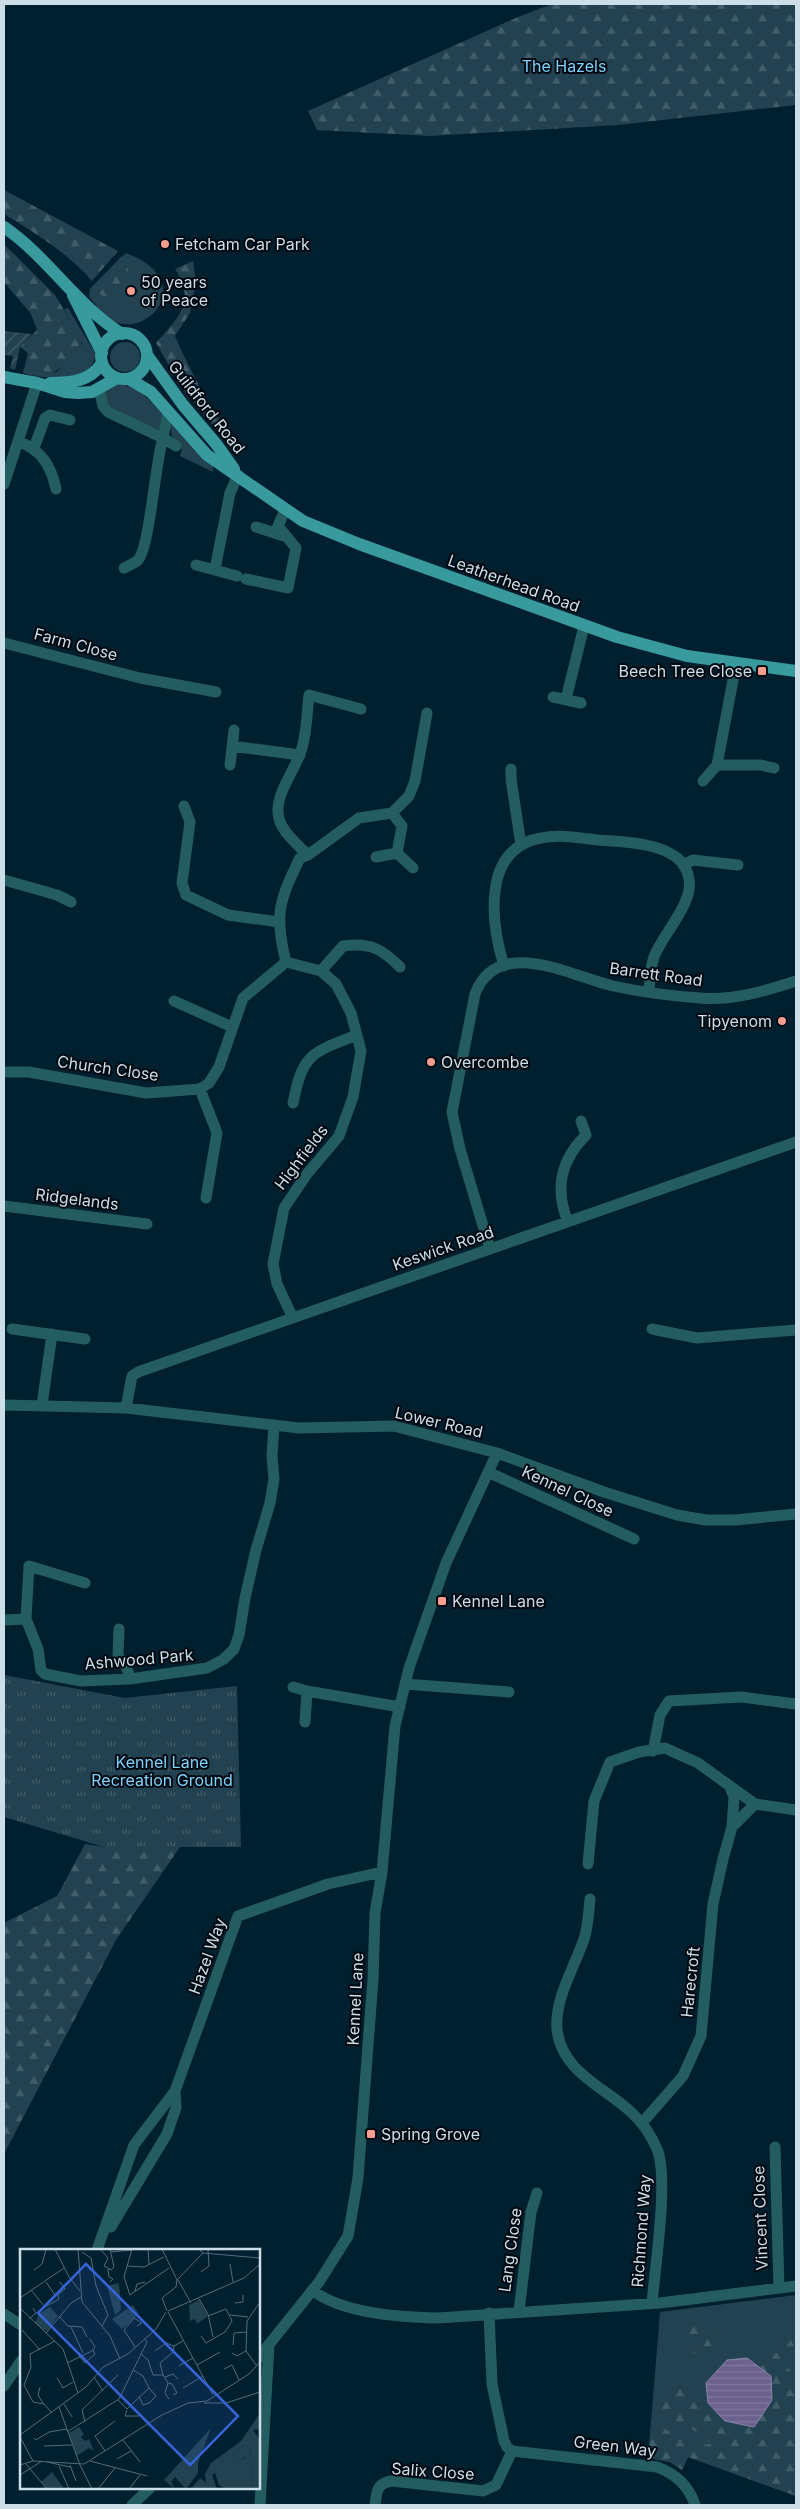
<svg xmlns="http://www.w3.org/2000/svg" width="800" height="2509" font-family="Inter,sans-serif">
<defs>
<pattern id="forest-firs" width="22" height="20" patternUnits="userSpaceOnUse" patternTransform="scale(1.25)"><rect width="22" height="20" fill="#224252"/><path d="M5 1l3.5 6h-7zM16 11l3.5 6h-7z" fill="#415d6b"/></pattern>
<pattern id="park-tufts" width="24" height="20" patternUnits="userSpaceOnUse" patternTransform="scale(1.25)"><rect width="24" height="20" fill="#224252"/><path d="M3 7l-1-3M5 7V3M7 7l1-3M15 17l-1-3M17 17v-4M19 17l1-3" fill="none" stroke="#415d6b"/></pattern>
<pattern id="garden-furrows" width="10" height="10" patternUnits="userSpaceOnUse" patternTransform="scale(1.25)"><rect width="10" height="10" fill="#224252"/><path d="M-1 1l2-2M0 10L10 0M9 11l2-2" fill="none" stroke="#415d6b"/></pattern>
<pattern id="water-rules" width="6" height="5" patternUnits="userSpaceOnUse" patternTransform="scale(1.25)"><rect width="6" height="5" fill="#6c618e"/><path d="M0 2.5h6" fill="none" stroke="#80779e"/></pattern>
</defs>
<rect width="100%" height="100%" fill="#00202f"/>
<path fill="#224252" d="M126,253C202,281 144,346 106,317C100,311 94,303 89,296L90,289Z
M68,308L95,353C95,383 53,378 33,376L57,372L83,342L64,309Z
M110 357a15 15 0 1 1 30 0a15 15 0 1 1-30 0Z
M118,383C138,387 149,399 162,413V427L157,430L110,407L103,393L107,386Z
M170,423L213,466V472L180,456L182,450L172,436Z
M796,2295V2496L688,2457L682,2470L670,2462L648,2458L660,2312Z"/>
<path fill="url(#forest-firs)" d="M552,4H796V105L618,125L430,136L317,130L308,111L518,17Z
M4,190L118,251L92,281C67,252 36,234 4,214Z
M4,244L55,295L83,341C66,363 54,384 23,373L28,353L20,347L37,330L31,314L4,282Z
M123,255L133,283L122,298H107L90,289Z
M193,261L196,282L190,313L175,336C193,378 216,418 244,455L219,432L182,388L156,343C178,318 197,302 175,269Z
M85,1844L104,1847H180L116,1940L4,2154V1923L57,1896Z
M703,2322L718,2333L717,2349L701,2358L689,2350L685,2334L692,2327Z
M796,2330C796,2344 791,2354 788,2368L796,2378V2496L688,2457L682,2470L670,2462L648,2458L651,2423L657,2422C674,2436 687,2447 711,2444L701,2434L684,2426L669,2423L662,2415L658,2399L668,2390L684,2385L705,2407L708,2403L725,2421L771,2376L760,2368L772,2354L783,2353Z"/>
<path fill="url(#park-tufts)" d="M4,1675L125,1698L237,1686L241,1847H104L4,1817Z"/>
<path fill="url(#garden-furrows)" d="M4,331L32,334L20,347L15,370L10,368L13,356L6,355L4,357Z"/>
<path fill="url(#water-rules)" stroke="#8986a9" d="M747,2358L771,2376L772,2400L754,2427L725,2421L708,2403L706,2383L727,2360Z"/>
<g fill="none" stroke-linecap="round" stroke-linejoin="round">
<path stroke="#245d60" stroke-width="11" d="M99,389L103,406L108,412L163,438L168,412
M18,441C41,450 51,465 56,489
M34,448L45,418L50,415L70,420
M4,484L37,383
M256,527L287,537
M196,565L237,576
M124,568C128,566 135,563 138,560C150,546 155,463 163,438L176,446
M215,569L230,493L238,475
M246,579L288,588L296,548L278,526L285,510
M4,643L140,678L216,692
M736,664L717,765H761L774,768
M553,697L581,703
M566,699L584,626
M232,746L300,755
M230,765L234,730
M511,769V779L521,845
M703,781L717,765
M184,806L190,822L182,883L186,895L228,915L279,922
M392,813L402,826L397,853
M397,853L413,868
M308,855C297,844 278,829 278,812C277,791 296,769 302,748C307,731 307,712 309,695L361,709
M376,857L397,853
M683,865L693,860L738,865
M4,880L57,895L71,902
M286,962L321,971L336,984L351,1013L361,1051L353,1097L339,1136L307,1174L284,1208L273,1264L277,1284L293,1318
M286,962C274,915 279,901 300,858L308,855L359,818L392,813L409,796L415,781L427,713
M504,966C491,923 481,849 541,838C559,834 580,838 598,840C622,842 655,842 676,857C683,862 688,871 689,879C694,903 662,935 654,957C650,968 650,980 649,991
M321,971L343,946C370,942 382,949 400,967
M174,1001L232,1027
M4,1072H29L146,1093L200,1089L209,1083L219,1067L243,998L286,962
M200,1089L217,1133L206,1198
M293,1103C303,1053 311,1053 357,1035
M4,1206L147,1224
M568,1222C554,1188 561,1160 586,1135L581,1121
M490,1249L460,1149L452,1112L475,994C498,934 573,977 613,986C641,992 671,996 700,998C733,1001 765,991 796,981
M12,1329L85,1339
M652,1329L697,1338L796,1330
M4,1405L126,1408L299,1428L394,1426L497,1453L604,1492L677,1515L706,1520H735L796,1514
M42,1405L52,1334
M126,1408L132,1376L138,1372L796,1142
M488,1472L634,1539
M85,1583L29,1566L26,1619L38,1649L41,1670L45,1674L81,1681L130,1679L207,1668L224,1659L234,1649L239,1635L245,1598L256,1550L270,1503L274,1479L272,1456L274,1425
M4,1620L26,1619
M119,1629L118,1655L127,1668L130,1679
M405,1684L509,1692
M293,1687L307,1691
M305,1722L307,1691L400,1707
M653,1751L660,1715L669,1701L741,1697L796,1704
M729,1785L734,1797L732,1827
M588,1864L594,1801L610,1762L639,1752L665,1748L698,1763L755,1804L796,1810
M590,1899C589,1911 588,1924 585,1936C576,1965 554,1998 557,2030C562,2072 604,2087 631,2112C642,2122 651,2135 657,2149C669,2177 655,2268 652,2303
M642,2123L683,2076L701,2036L713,1904L723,1859L732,1827L755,1804
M775,2147L779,2288
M111,2227L167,2134L176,2108L175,2091
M97,2250L134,2145L175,2091L238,1916L328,1884L382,1872
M312,2290C343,2314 400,2317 438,2318L660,2303L796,2286
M519,2311L531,2212L537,2193
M489,2313L492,2384L504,2441L507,2447L512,2451
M4,2314L21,2325
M259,2357L319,2282L348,2236L358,2178L373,1979L375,1913L382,1872L395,1726L409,1668L446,1563L497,1453
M4,2386L21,2361
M512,2451L657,2467C676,2474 689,2486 695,2505
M132,2505L150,2488
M260,2505L269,2344
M375,2505C377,2492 376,2484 391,2481L483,2491L496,2485L512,2451"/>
<path stroke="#399a9e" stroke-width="12" d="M4,227C48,257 76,305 122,334
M73,295L102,353
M101 356a23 23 0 1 1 46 0a23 23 0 1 1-46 0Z
M147,355L183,405L217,445L234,469
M4,377L37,383L65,392L78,393L92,392L117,378
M129,379L151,392L207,455L303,521L359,544L617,637L687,656L796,671
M50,383C70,383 90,382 102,363"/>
</g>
<g fill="#f59d8f" stroke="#00080f" stroke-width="2">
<circle cx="165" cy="244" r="5"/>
<circle cx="131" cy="291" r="5"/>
<rect x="757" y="666" width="10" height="10" rx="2.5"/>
<circle cx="782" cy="1021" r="5"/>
<circle cx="431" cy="1062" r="5"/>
<rect x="437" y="1596" width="10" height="10" rx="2.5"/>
<rect x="366" y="2129" width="10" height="10" rx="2.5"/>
</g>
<g text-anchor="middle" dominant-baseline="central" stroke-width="4" stroke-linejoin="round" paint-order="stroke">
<g font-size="16" fill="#7ed2fc" stroke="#00080f">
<text x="564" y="66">The Hazels</text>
<text x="162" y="1762">Kennel Lane<tspan x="162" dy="18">Recreation Ground</tspan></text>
</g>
<g font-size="16" fill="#ccdee8" stroke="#00080f" text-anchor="start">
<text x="175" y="244">Fetcham Car Park</text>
<text x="141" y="282">50 years<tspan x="141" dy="18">of Peace</tspan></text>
<text x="752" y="671" text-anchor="end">Beech Tree Close</text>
<text x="772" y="1021" text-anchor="end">Tipyenom</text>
<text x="441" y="1062">Overcombe</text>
<text x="452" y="1601">Kennel Lane</text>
<text x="381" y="2134">Spring Grove</text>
</g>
<g font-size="16" fill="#ccdee8" stroke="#00080f">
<text transform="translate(207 407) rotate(52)">Guildford Road</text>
<text transform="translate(514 583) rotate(20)">Leatherhead Road</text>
<text transform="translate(76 644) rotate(15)">Farm Close</text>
<text transform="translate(656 974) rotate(8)">Barrett Road</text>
<text transform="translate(108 1068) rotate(8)">Church Close</text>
<text transform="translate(301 1157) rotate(-53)">Highfields</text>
<text transform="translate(77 1199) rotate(7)">Ridgelands</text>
<text transform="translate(443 1248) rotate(-19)">Keswick Road</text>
<text transform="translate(439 1422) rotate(13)">Lower Road</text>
<text transform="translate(568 1491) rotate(25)">Kennel Close</text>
<text transform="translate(139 1659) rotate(-5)">Ashwood Park</text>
<text transform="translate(207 1956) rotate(-70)">Hazel Way</text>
<text transform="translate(690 1982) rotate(-84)">Harecroft</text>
<text transform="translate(355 1999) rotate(-87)">Kennel Lane</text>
<text transform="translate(760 2218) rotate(-92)">Vincent Close</text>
<text transform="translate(641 2231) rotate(-86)">Richmond Way</text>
<text transform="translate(510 2250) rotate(-82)">Lang Close</text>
<text transform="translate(615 2446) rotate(7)">Green Way</text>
<text transform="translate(433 2471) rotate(4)">Salix Close</text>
</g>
</g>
<g transform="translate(20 2249)">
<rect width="240" height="240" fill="#00202f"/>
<path d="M30,58L38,67L27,82L15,74L19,65ZM225,196L230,198L233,240H225V208L219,212L214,205Z" fill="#224252"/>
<path d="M99,34L101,61L95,66L87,37ZM30,58L32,64L26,66L29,78L24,81L15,74L19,65ZM240,164V180L233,181L240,191V240H233L230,198L225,196L214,205L219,212L226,208L229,217L225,240H205L199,236L195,224L192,226L197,240H171L180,229L186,234L185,225L191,214L221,192ZM191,179L178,214V224L166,240L155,228L151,233L155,240L144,231Z" fill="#224252"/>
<path d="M113,56L119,65L102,80L92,70ZM32,223L43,238L44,240H28L21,233Z" fill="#224252"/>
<path d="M179,51L188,67L177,75L175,70L170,72L169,56ZM59,178L64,185L61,188L65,192L69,190L74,202L69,199L57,207L49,184Z" fill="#224252"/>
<path fill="none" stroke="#526c79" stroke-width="1" d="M35,0L49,28L60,42M58,0L62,53L90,87L100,110M80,0L88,9L84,17L91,21L94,18L90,0M112,0L104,28L110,46L149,19M128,0L129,15M142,0L157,31M179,0L183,4L240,9M62,3L71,9L76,37L88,66L82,77M91,3L112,1M210,15L213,33M107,17L124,18L144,8M88,20L89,28L93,30L90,33M14,21L22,15L26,0M181,23L189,17L188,0M158,31L171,54M26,33L35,46M11,41L25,58L39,50M115,42L117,35L125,33M0,49L44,19M39,50L38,46L45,40L40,33M179,50L188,65L193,88M215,54L223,53V46M0,59L43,100L58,144M147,62L142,49L156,38L157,31L183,4M148,62L224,29L240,15M148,63L193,146M210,66L228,68M39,67L48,77L62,78L67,88M9,70L16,64L13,59M51,78L63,104M2,81L20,101M26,84L51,54L61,48M181,87L186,94L205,83L212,72L206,60L188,67M213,96L214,84L227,83M115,98L104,81L114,69L122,74L117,77M135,102L146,94L154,97M212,104L217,107L226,102M121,105L128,111L133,126H143M59,107L65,114L75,105L73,101M47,114L72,102L75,98L70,90M177,116L200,103M159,117L173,109M237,117L226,102L227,72L240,53M204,120L212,116L219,131M143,126L140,114L153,103L154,97L163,92M143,126L148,134L145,144L149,150M74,128L83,142M145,128L153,125L158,130M37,129L43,139L53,133M148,134L152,135L157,144L153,146M20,138L18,146L23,154M163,139L183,127M119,147L123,156L129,154L136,147L129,139M98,151L107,160L129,139L123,127L113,121M187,152L229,125L240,113M184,154H206L240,143M44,155L52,168M39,158L60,216L72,240M107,161L105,167H119M32,164L24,155L13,153L4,136L11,118L10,105L35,92M65,173L62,161L98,126M47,183L99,150L127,93L125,90M0,186L66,138L83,118L108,105L136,80L146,63M0,188L13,212M14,189L16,191L29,183L47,180M103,191L120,213M24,197L52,196M85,202L75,187L95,172M97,210L111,202M70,212L127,227M27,213L50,218M6,215L27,240M0,216L13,212L64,215L142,166L168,154L187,152M50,216L56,232M39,217L49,240M0,226L22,212M78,240L95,219M109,240L120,226"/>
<path fill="#3764da" fill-opacity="0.15" stroke="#3764da" stroke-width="2.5" d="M66,15L218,167L170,216L18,64Z"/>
<rect width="240" height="240" fill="none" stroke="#ccdee8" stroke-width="2.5"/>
</g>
<rect width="800" height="2509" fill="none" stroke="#ccdee8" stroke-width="10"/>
</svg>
